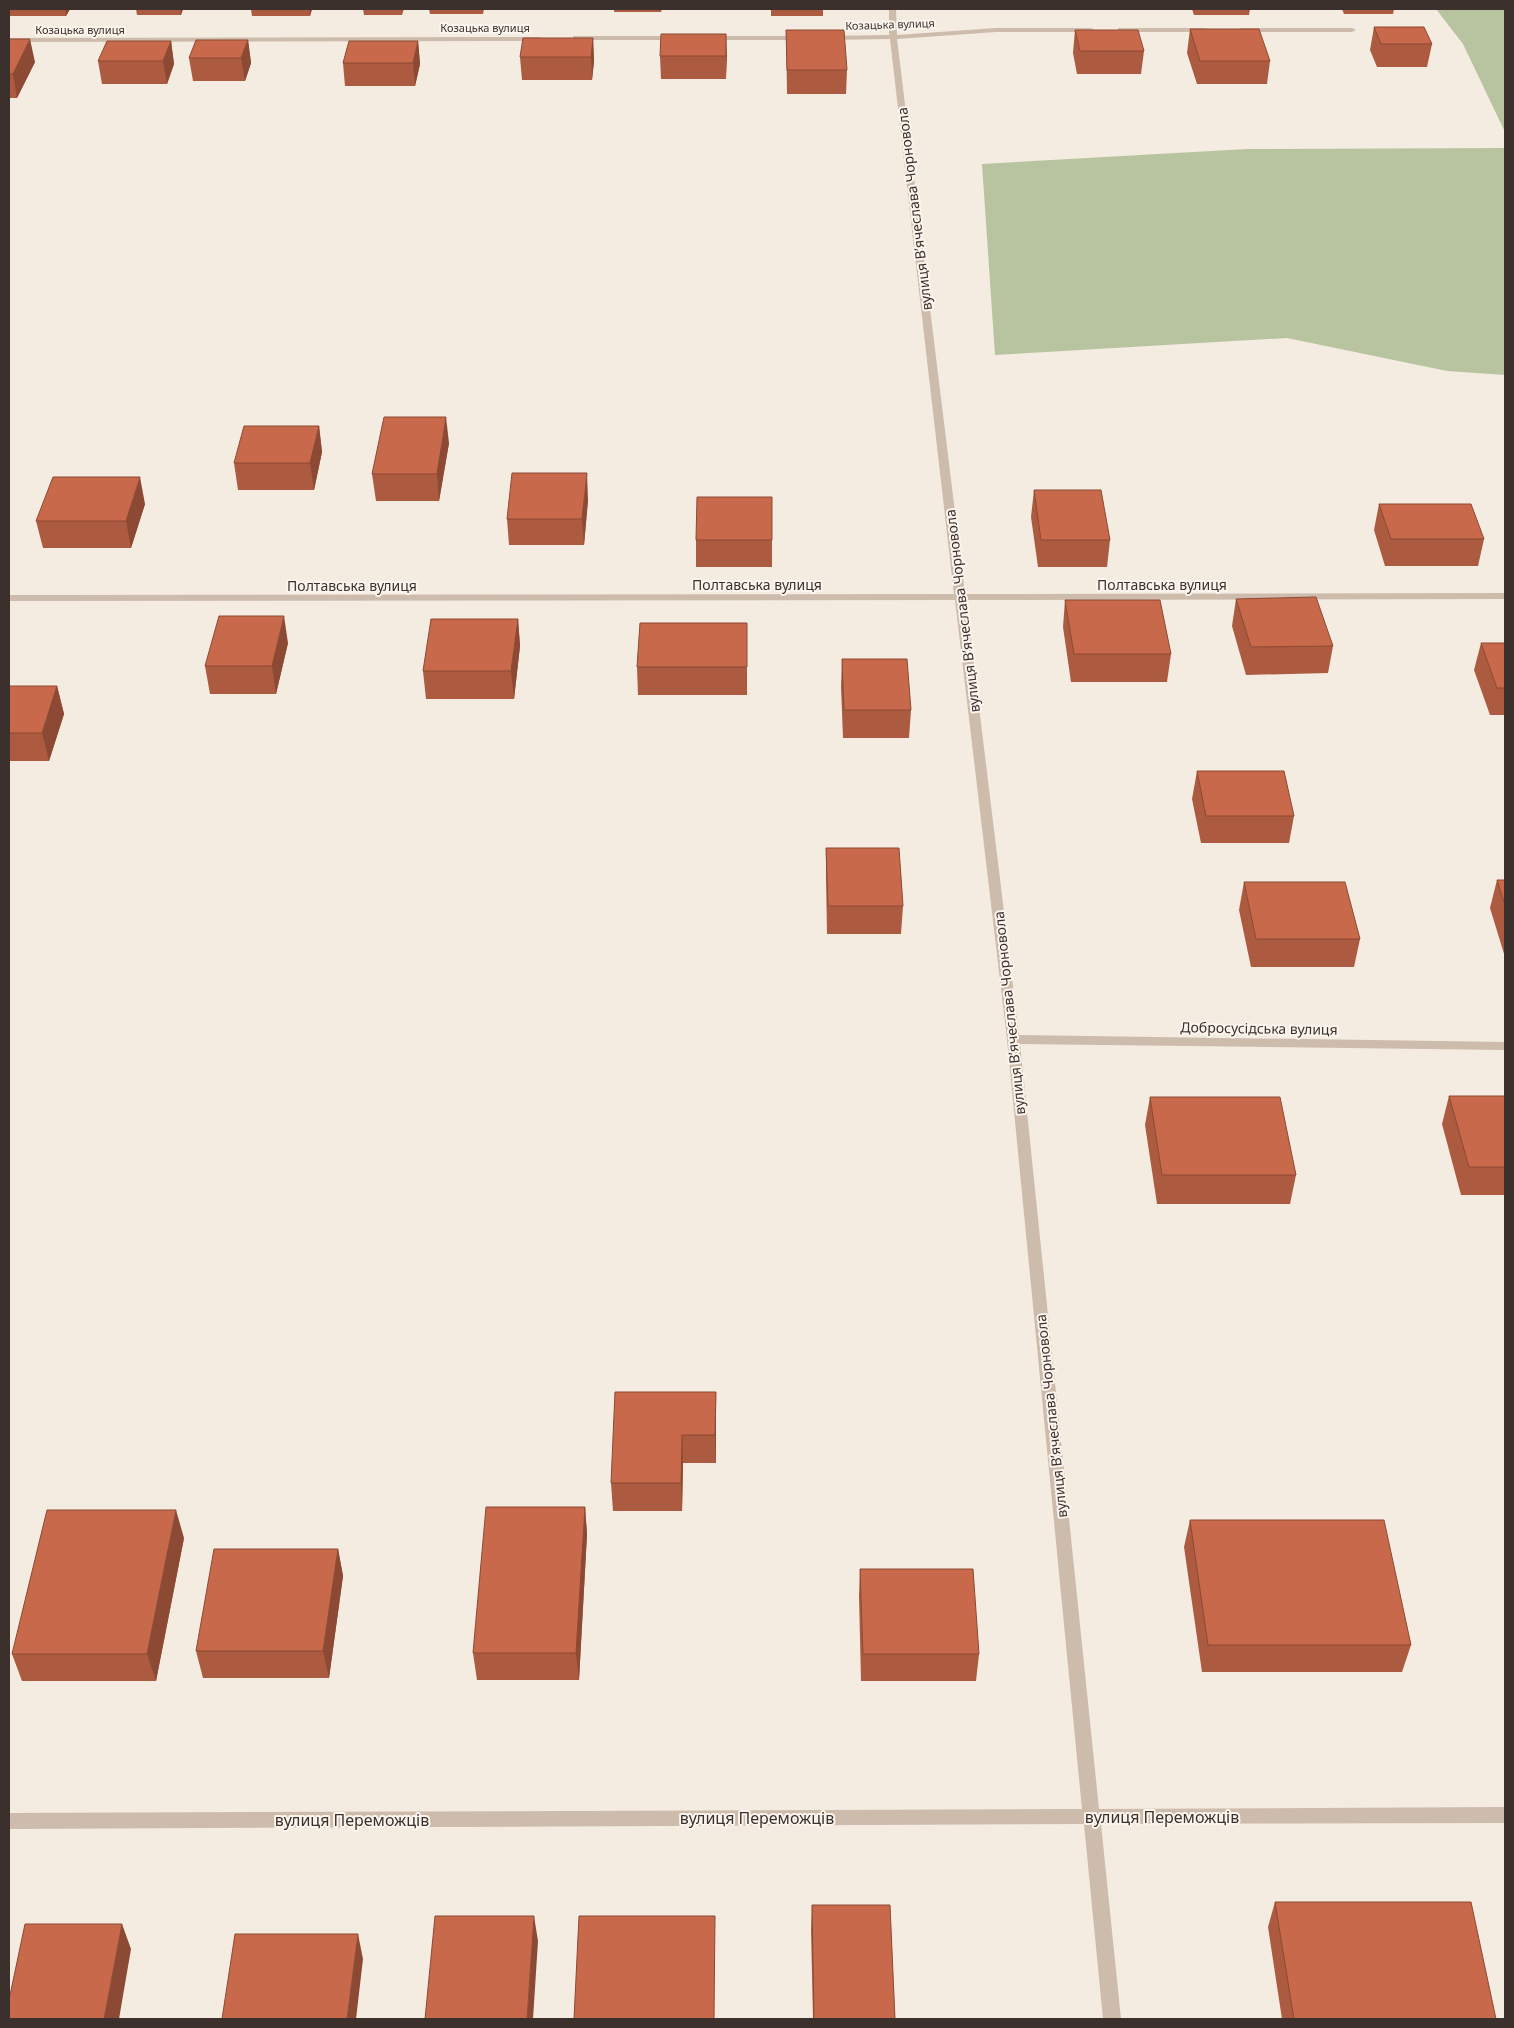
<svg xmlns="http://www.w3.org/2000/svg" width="1514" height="2028" font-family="'Noto Sans',sans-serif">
<rect width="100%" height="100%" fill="#f4ebe1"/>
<path fill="#b8c4a0" d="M1436,9H1505V132L1463,44Z
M1505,148V375L1447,371L1287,338L995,355L982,164L1247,149Z"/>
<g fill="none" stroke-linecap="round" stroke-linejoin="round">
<path fill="#cdbbac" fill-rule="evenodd" d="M889,9H896L897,35L996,28H1091L1095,30L1091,32H996L897,39L965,594L1505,593V599L966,600L1019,1035L1505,1042V1050L1020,1044L1099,1809L1505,1807V1823L1101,1824L1121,2019H1103L1084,1824L9,1829V1813L1082,1809L1007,1039L955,600L9,601V595L954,594L890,39L829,40L825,38L829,36L889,35Z
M1118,28H1206L1210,30L1206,32H1118Z
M1240,28H1352L1356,30L1352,32H1240Z
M573,36H676L680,38L676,40H573Z
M708,36H804L808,38L804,40H711L707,38Z
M539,37L543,39L542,41L9,42V38Z"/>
</g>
<path fill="#ac5a40" d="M9,9H70L66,16H9Z
M136,9H183L181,15H137Z
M251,9H312L310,16H252Z
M363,9H404L402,15H364Z
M429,9H484L483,14H430Z
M614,9H662L661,12H614Z
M771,9H823V16H771Z
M1192,9H1250L1249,15H1194Z
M1342,9H1394L1393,14H1344Z
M1374,27L1432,44L1427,67H1377L1370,50Z
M1190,29L1270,61L1267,84H1197L1187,53Z
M786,30L847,70L846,94H787Z
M1075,30L1144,51L1141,74H1077L1073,53Z
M726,34V79H661L660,56Z
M593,38L594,61L592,80H522L520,57Z
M9,39L35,62L17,98H9Z
M248,40L251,63L245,81H193L189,58Z
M171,41L174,64L167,84H102L98,61Z
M418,41L420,64L415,86H345L343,63Z
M319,426L322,452L314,490H238L234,463Z
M449,443L439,501H376L372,474Z
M1034,490L1110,540L1107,567H1038L1031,517Z
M772,497V567H696V540Z
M588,500L584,545H509L507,519Z
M145,504L131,548H43L36,521Z
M1379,504L1484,539L1478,566H1385L1374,530Z
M1236,599L1333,646L1328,673L1246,675L1232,626Z
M1065,600L1171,654L1167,682H1071L1063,627Z
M518,619L520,646L514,699H426L423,671Z
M747,623V695H638L637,667Z
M288,643L276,694H210L205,666Z
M1481,643H1505V715H1490L1474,670Z
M842,659L911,710L909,738H843L841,687Z
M9,686H57L64,714L49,761H9Z
M1197,771L1294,816L1289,843H1201L1192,799Z
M826,848L903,906L901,934H827L826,875Z
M1497,880H1505V957L1490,908Z
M1244,882L1360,939L1354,967H1251L1239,910Z
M1449,1096H1505V1195H1461L1442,1124Z
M1150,1097L1296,1175L1290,1204H1157L1145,1125Z
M716,1392V1463H683L682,1511H613L611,1483Z
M585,1507L587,1534L579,1680H477L473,1653Z
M1190,1520L1411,1645L1402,1672H1202L1184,1547Z
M184,1538L156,1681H22L12,1654Z
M338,1549L343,1576L329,1678H203L196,1651Z
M860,1569L979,1654L976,1681H861L859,1596Z
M1275,1902L1496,2019H1282L1268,1927Z
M812,1905L895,2019H813L811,1930Z"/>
<path fill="#8c4a34" d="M65,9H70L66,16Z
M180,9H183L181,15Z
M309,9H312L310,16Z
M726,34L727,57L726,79Z
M593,38L594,61L592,80L591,57Z
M30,39L35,62L17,98L13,74Z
M248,40L251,63L245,81L241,58Z
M171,41L174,64L167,84L163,61Z
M418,41L420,64L415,86L413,63Z
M446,417L449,443L439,501L437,474Z
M319,426L322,452L314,490L310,463Z
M587,473L588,500L584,545L582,519Z
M140,477L145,504L131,548L126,521Z
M284,616L288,643L276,694L272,666Z
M518,619L520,646L514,699L511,671Z
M57,686L64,714L49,761L42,733Z
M716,1392V1463L715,1435Z
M682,1435L683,1463L682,1511L681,1483Z
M585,1507L587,1534L579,1680L576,1653Z
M176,1510L184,1538L156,1681L147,1654Z
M338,1549L343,1576L329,1678L323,1651Z
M534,1916L538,1941L533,2019H527Z
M122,1924L131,1949L119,2019H104Z
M358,1934L363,1959L356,2019H347Z"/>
<path fill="#c8694b" stroke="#8c4a34" d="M1374,27H1424L1432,44H1381Z
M1190,29H1259L1270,61H1200Z
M786,30H844L847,70H787Z
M1075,30H1138L1144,51H1080Z
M661,34H726V56H660Z
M523,38H593L591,57H520Z
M9,39H30L13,74H9Z
M196,40H248L241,58H189Z
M107,41H171L163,61H98Z
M349,41H418L413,63H343Z
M384,417H446L437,474H372Z
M244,426H319L310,463H234Z
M512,473H587L582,519H507Z
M53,477H140L126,521H36Z
M1034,490H1101L1110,540H1041Z
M697,497H772V540H696Z
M1379,504H1471L1484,539H1391Z
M1316,597L1333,646L1251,647L1236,599Z
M1065,600H1160L1171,654H1074Z
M219,616H284L272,666H205Z
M431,619H518L511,671H423Z
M640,623H747V667H637Z
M1481,643H1505V688H1497Z
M842,659H907L911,710H844Z
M9,686H57L42,733H9Z
M1197,771H1284L1294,816H1206Z
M826,848H899L903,906H828Z
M1497,880H1505V905Z
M1244,882H1345L1360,939H1256Z
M1449,1096H1505V1167H1469Z
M1150,1097H1280L1296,1175H1162Z
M615,1392H716L715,1435H682L681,1483H611Z
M486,1507H585L576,1653H473Z
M47,1510H176L147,1654H12Z
M1190,1520H1384L1411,1645H1208Z
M214,1549H338L323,1651H196Z
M860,1569H973L979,1654H863Z
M1275,1902H1471L1496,2019H1294Z
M812,1905H890L895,2019H814Z
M435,1916H534L527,2019H425Z
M579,1916H715L714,2019H574Z
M25,1924H122L104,2019H9V2000Z
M235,1934H358L347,2019H222Z"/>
<g text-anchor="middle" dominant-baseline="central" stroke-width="4" stroke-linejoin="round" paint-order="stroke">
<g font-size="11" fill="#3b302b" stroke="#fbf5ee">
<text transform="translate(890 24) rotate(-2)">Козацька вулиця</text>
<text x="485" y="27">Козацька вулиця</text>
<text x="80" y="29">Козацька вулиця</text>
</g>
<g font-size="14" fill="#3b302b" stroke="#fbf5ee">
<text transform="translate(914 209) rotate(-97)">вулиця Вʼячеслава Чорновола</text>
<text x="757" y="584">Полтавська вулиця</text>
<text x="1162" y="584">Полтавська вулиця</text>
<text x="352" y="585">Полтавська вулиця</text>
<text transform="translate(962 611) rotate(-97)">вулиця Вʼячеслава Чорновола</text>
<text transform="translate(1009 1013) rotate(-96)">вулиця Вʼячеслава Чорновола</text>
<text transform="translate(1259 1028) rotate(1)">Добросусідська вулиця</text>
<text transform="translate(1051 1416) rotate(-96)">вулиця Вʼячеслава Чорновола</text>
</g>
<g font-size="16" fill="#3b302b" stroke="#fbf5ee">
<text x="1162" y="1817">вулиця Переможців</text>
<text x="757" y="1818">вулиця Переможців</text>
<text x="352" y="1820">вулиця Переможців</text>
</g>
</g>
<rect width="1514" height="2028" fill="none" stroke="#3b302b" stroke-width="20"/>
</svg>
